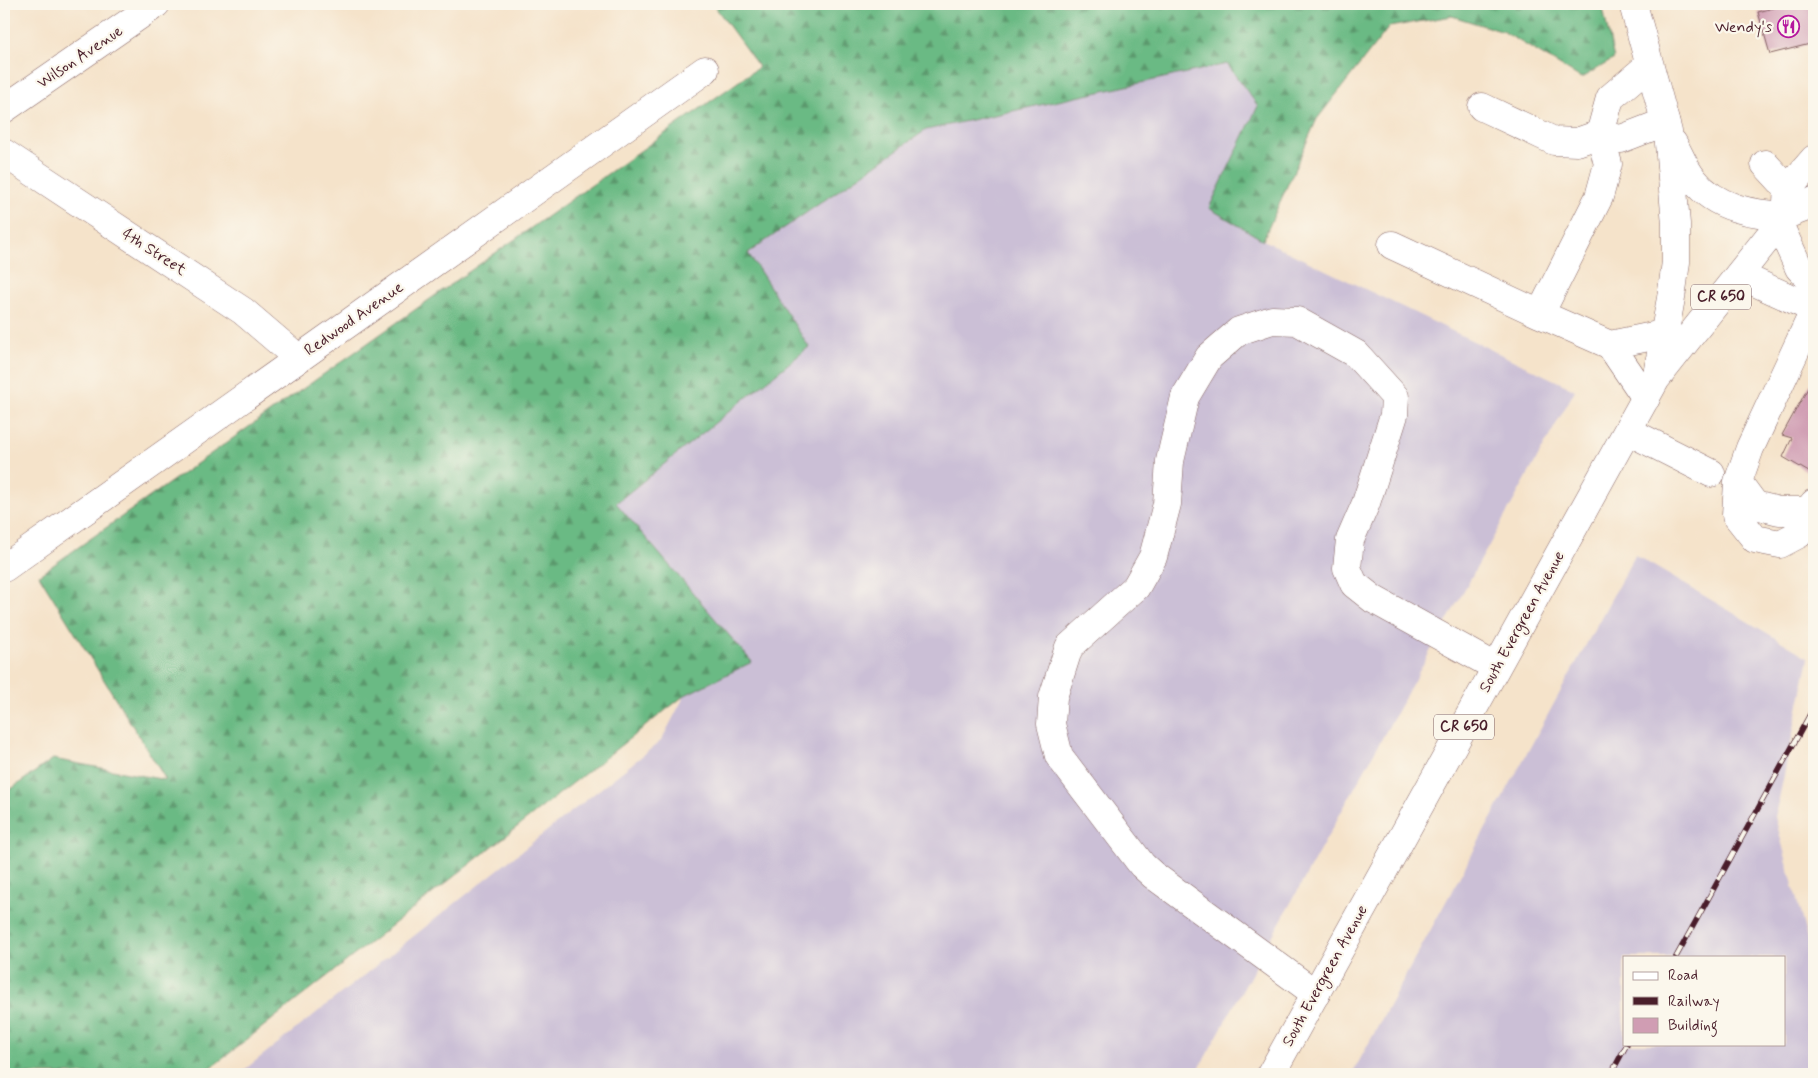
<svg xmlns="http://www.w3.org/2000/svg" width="1818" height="1078" font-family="Mynerve,sans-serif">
<defs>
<pattern id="forest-firs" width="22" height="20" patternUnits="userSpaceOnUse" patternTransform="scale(1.25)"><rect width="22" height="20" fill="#6bba84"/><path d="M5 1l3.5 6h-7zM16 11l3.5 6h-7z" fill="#5a976c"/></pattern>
</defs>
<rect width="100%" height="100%" fill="#fbf7ec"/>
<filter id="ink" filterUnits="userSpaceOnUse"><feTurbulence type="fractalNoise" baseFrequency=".02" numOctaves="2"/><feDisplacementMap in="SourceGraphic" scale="10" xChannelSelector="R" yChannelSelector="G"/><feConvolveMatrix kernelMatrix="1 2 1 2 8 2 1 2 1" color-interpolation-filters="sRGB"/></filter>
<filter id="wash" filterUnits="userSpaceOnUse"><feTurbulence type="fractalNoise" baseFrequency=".0096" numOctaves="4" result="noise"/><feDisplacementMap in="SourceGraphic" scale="20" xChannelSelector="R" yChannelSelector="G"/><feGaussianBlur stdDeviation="1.12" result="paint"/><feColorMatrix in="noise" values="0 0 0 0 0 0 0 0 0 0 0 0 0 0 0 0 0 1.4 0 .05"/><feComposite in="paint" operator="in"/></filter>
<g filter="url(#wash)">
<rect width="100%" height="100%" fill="#f5e3ca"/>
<path fill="#cbbfd6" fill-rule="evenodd" d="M1227,64L1258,106L1209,208L1263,240L1575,390L1196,1074H239L661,741L685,695L752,662L616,503L809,347L747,254L926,130Z
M1635,555L1809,658L1775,817L1814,965V1074H1352ZM1624,957H1784V1044H1624Z"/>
<path fill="url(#forest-firs)" stroke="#5a6c58" d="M713,4H1602L1614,59L1581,78L1504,32L1452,16L1389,27L1317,119L1263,240L1209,208L1258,106L1227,64L926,130L748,253L809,347L616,503L752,662L685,695L203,1074H4V794L53,759L166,780L39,575L759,67Z"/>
<g id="blocks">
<path fill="#d09db3" d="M1789,4H1814V43L1770,54L1758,12Z
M1814,377V475L1783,457L1792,438L1782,435Z"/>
</g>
</g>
<g filter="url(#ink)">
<use href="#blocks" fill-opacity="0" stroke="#866463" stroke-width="1"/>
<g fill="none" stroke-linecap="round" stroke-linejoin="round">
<defs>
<path id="minor" d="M1482,107L1554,141L1577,142L1600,134L1621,139L1665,122
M4,109L156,4
M4,153L243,311L298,358
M1765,164L1788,189
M1779,224L1799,268L1814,284
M1392,245L1540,314L1599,197L1608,164L1600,134L1610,98L1649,65
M1739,275L1814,309
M1814,311L1750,448L1738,482L1755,505L1779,511H1808L1814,503
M1540,314L1610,345L1646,398
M1610,345L1663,334
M1628,431L1711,473
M1738,482L1736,515L1755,539L1780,544L1799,534L1808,511
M4,568L705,70
M1316,994L1153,875L1142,865L1059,756L1051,724L1053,697L1069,647L1136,587L1153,557L1167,504L1170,461L1185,397L1209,357L1239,331L1272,320L1297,321L1356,354L1395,397L1394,415L1366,503L1350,540L1347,568L1354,584L1373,599L1496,667"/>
<path id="major" d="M1633,4L1668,132L1676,224V262L1671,298L1657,375
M1673,143C1680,155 1685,170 1694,180C1715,208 1754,215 1786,215
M1786,215L1788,189L1814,159
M1271,1074L1656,379L1786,215L1807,207L1814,201"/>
</defs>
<use href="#minor" stroke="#866463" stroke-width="29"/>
<use href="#major" stroke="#866463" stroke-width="29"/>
<use href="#minor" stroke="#fff" stroke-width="28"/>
<use href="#major" stroke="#fff" stroke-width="28"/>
<defs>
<path id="rail" d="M1676,957L1814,707
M1611,1074L1627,1044"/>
</defs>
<use href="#rail" stroke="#4a1f2b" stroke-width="5.5"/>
<use href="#rail" stroke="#fbf7ec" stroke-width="4" stroke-dasharray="11" stroke-linecap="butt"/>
</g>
</g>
<defs>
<symbol id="restaurant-ring" viewBox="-11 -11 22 22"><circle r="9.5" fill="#fbf7ec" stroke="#b5179e" stroke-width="1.5"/><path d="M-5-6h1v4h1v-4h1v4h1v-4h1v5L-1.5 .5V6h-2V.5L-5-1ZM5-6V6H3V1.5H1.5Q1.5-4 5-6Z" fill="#b5179e"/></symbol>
</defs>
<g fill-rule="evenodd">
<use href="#restaurant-ring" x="1776" y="14" width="25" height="25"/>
</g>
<g text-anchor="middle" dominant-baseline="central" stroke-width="4.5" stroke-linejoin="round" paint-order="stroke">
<g fill="#fbf7ec" stroke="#7f6065" stroke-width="1">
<rect x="1691" y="284.5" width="60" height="25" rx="4"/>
<rect x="1434" y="714.5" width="60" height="25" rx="4"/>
</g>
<g font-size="15" font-weight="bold" fill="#4a1f2b">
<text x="1721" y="297">CR 650</text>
<text x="1464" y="727">CR 650</text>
</g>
<g font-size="16" fill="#4a1f2b" stroke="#fbf7ec" text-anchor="end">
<text x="1772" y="27">Wendy's</text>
</g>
<g font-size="16" fill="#4a1f2b" stroke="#fbf7ec">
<text transform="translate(80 57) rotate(-34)">Wilson Avenue</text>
<text transform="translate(154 252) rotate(33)">4th Street</text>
<text transform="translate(354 319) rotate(-35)">Redwood Avenue</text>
<text transform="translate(1522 622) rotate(-61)">South Evergreen Avenue</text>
<text transform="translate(1325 976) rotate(-61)">South Evergreen Avenue</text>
</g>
</g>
<rect width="1818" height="1078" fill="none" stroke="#fbf7ec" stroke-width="20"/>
<rect x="1623" y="956" width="162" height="90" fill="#fbf7ec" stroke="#b4a19f"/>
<rect x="1633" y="972" width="25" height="8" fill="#ffffff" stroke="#b4a19f"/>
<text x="1668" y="980" font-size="15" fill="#4a1f2b">Road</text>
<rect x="1633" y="997" width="25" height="8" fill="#4a1f2b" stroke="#b4a19f"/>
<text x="1668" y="1006" font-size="15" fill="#4a1f2b">Railway</text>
<rect x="1633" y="1018" width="25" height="15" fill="#d09db3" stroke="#b4a19f"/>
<text x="1668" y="1030" font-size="15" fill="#4a1f2b">Building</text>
</svg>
